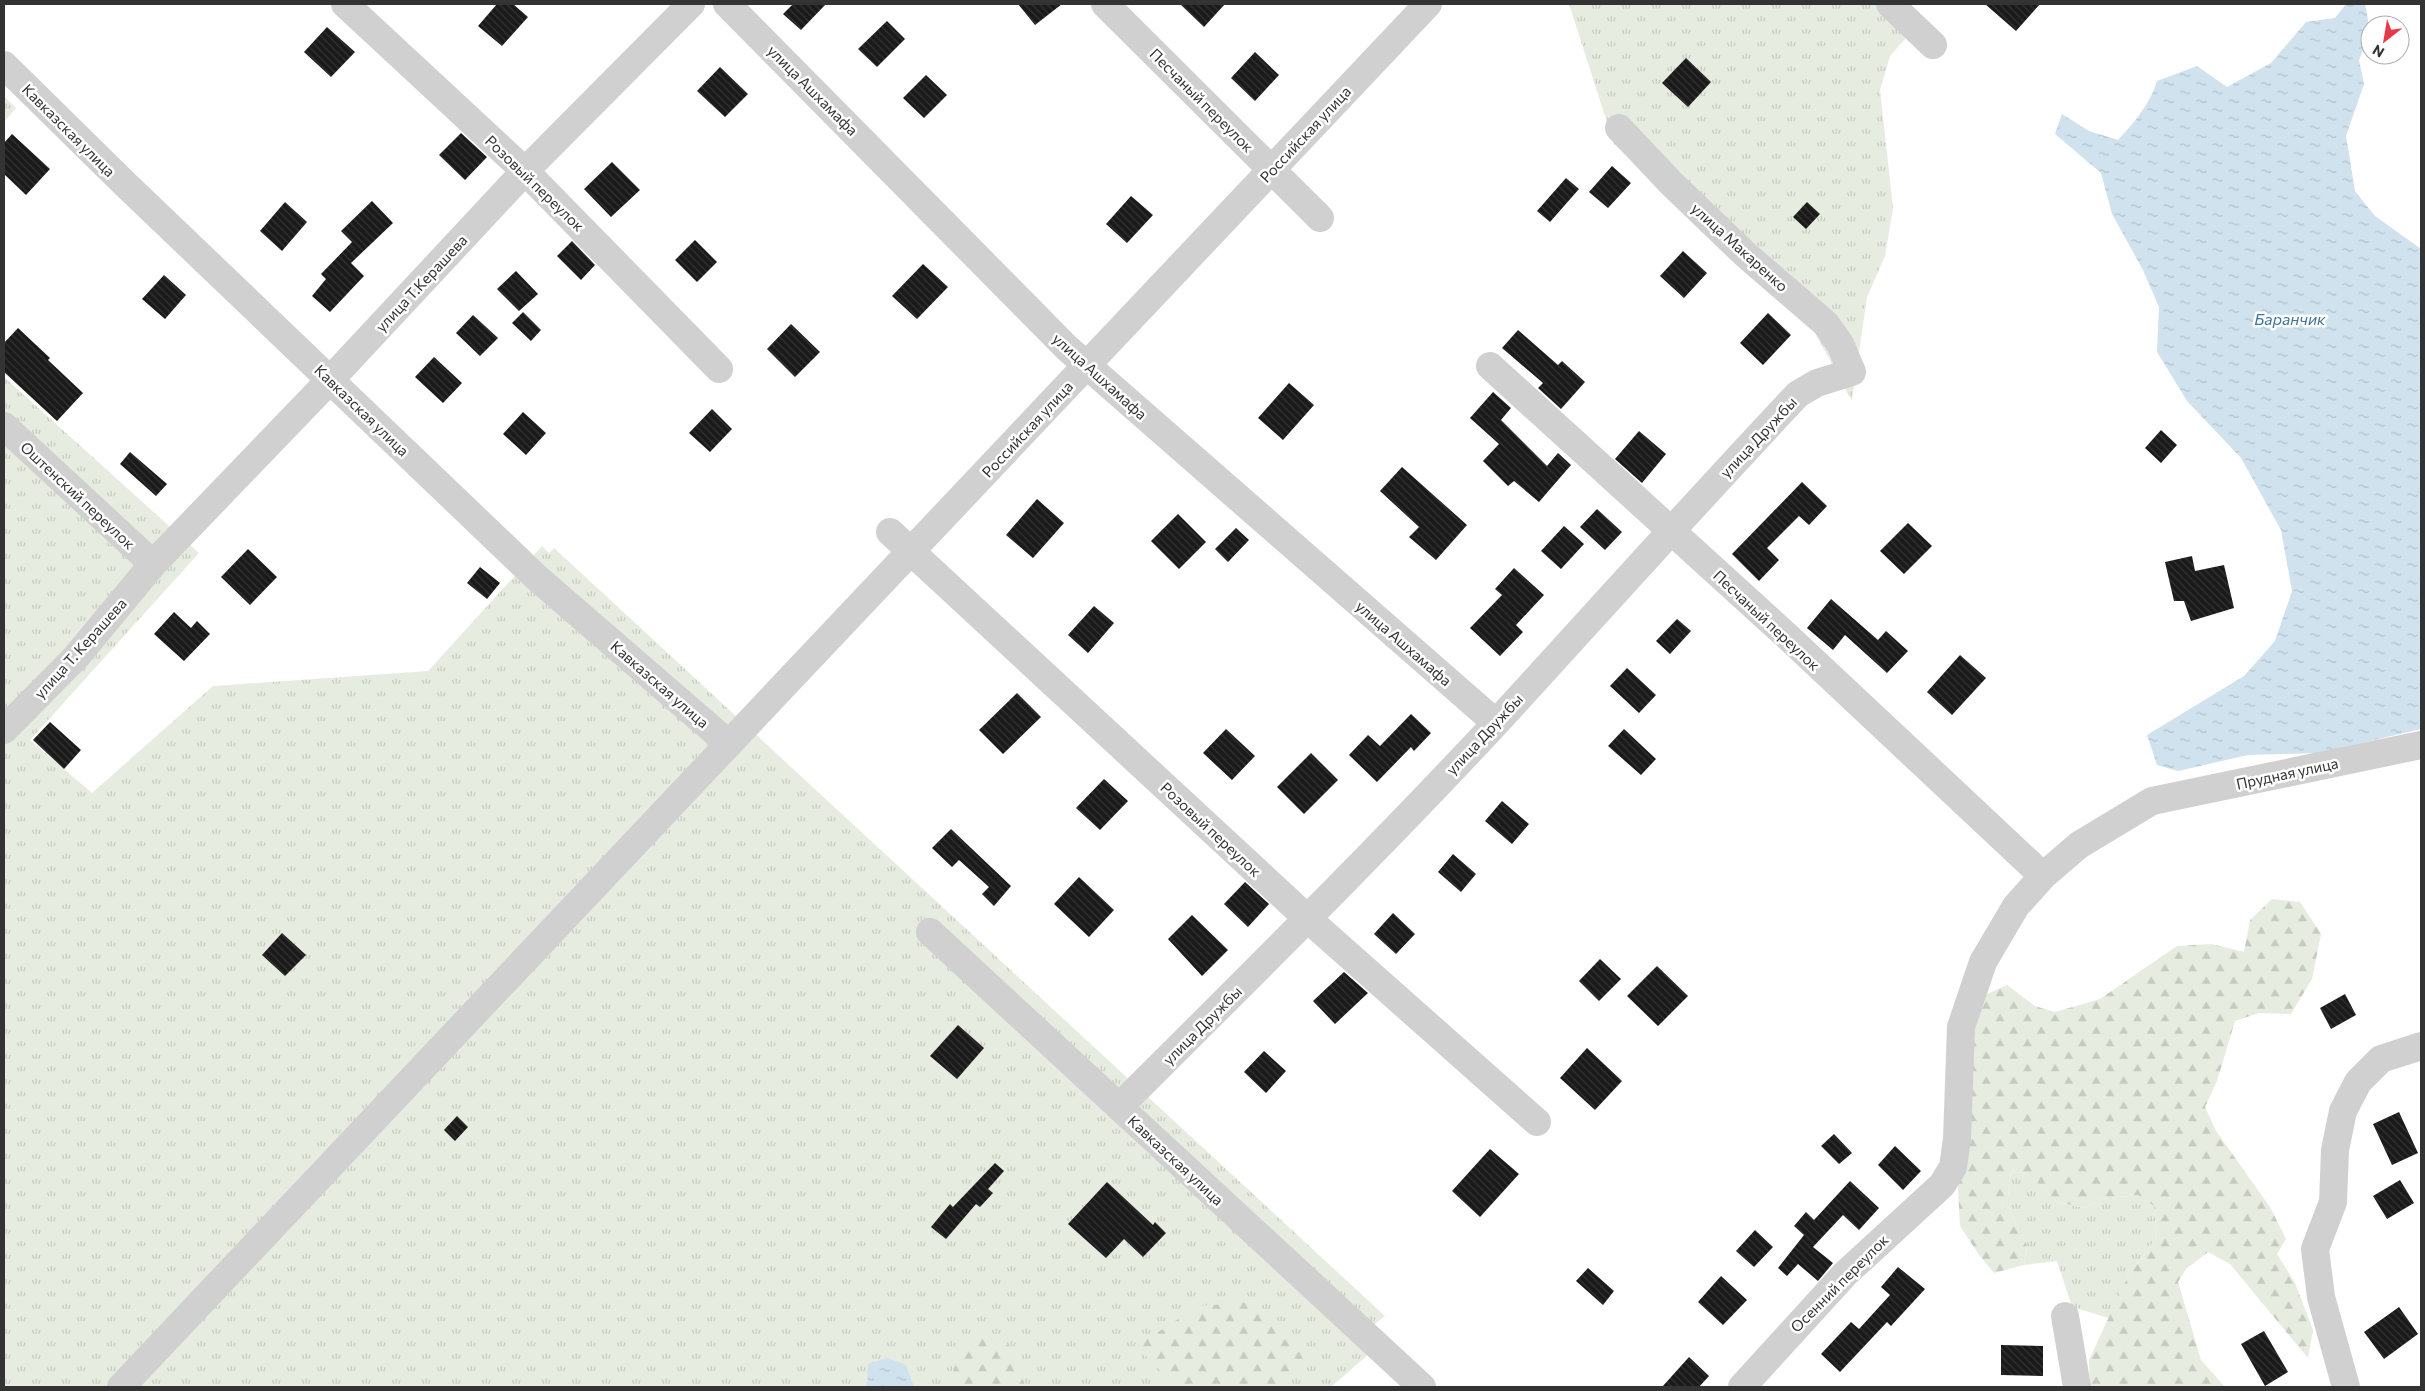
<svg xmlns="http://www.w3.org/2000/svg" width="2425" height="1391" font-family="Commissioner,sans-serif">
<defs>
<pattern id="grass-tufts" width="24" height="20" patternUnits="userSpaceOnUse" patternTransform="scale(1.25)"><rect width="24" height="20" fill="#e6ecdf"/><path d="M3 7l-1-3M5 7V3M7 7l1-3M15 17l-1-3M17 17v-4M19 17l1-3" fill="none" stroke="#c6cbc0"/></pattern>
<pattern id="forest-firs" width="22" height="20" patternUnits="userSpaceOnUse" patternTransform="scale(1.25)"><rect width="22" height="20" fill="#e6ecdf"/><path d="M5 1l3.5 6h-7zM16 11l3.5 6h-7z" fill="#c6cbc0"/></pattern>
<pattern id="water-ripples" width="26" height="14" patternUnits="userSpaceOnUse" patternTransform="scale(1.25)"><rect width="26" height="14" fill="#cfe2ee"/><path d="M2 4q2-2 4 0t4 0M15 11q2-2 4 0t4 0" fill="none" stroke="#b2c2cd"/></pattern>
<pattern id="building-back-hatch" width="6" height="6" patternUnits="userSpaceOnUse" patternTransform="scale(1.25)"><rect width="6" height="6" fill="#1a1a1a"/><path d="M-1 5l2 2M0 0l6 6M5-1l2 2" fill="none" stroke="#333"/></pattern>
</defs>
<rect width="100%" height="100%" fill="#fff"/>
<path fill="url(#grass-tufts)" d="M1569,4H1900L1905,39L1890,56L1880,90L1893,208L1885,256L1867,297L1852,401L1808,320L1614,144Z
M4,96L16,108L4,122Z
M4,377L199,553L30,740L92,793L213,686L428,671L542,546L549,553L554,548L1385,1316L1357,1338L1370,1353L1331,1387H4Z
M2011,1171L2028,1174L2057,1202L2084,1208L2102,1199L2138,1195L2154,1206L2157,1237L2128,1276L2109,1318L2072,1307L2057,1261L2024,1265L2027,1245L2007,1205Z"/>
<path fill="url(#forest-firs)" d="M2272,899L2300,902L2321,934L2312,979L2291,1014L2259,1013L2235,1021L2217,1081L2205,1107L2216,1131L2270,1207L2286,1239L2277,1254L2295,1283L2313,1330L2308,1358L2230,1264L2208,1252L2186,1269L2178,1282L2201,1360L2225,1387H2090L2089,1360L2128,1276L2157,1237L2154,1206L2138,1195L2102,1199L2084,1208L2057,1202L2028,1174L2011,1171L2007,1205L2027,1245L2024,1265L1994,1273L1979,1255L1960,1226L1957,1171L1970,1036L1985,995L2007,985L2035,1006L2055,1012L2100,999L2177,946L2211,944L2244,952L2250,920Z
M1252,1302L1292,1331L1304,1361L1278,1387H1176L1136,1346L1199,1306Z
M989,1332L1015,1351L1024,1387H954L953,1374L961,1345Z"/>
<path fill="url(#water-ripples)" d="M2346,4H2365L2368,20L2367,41L2359,60L2364,84L2346,136L2355,191L2375,216L2421,249V729L2319,753L2248,755L2178,771L2157,765L2147,735L2244,676L2275,641L2292,591L2281,530L2241,458L2187,401L2157,352L2159,307L2143,270L2112,214L2101,173L2055,134L2062,114L2089,131L2118,140C2134,123 2150,104 2157,81L2197,66L2227,87L2271,63L2306,22L2335,18Z
M887,1358L906,1365L914,1387H867L868,1364Z"/>
<path fill="url(#building-back-hatch)" d="M497,4H513L528,17L502,46L478,26Z
M793,4H826L801,30L783,14Z
M1018,4H1062L1035,25Z
M1180,4H1225L1204,27Z
M1985,4H2040L2016,31Z
M887,21L905,39L877,67L858,49Z
M327,27L355,52L331,77L304,52Z
M1255,52L1279,75L1255,101L1231,78Z
M1686,58L1711,82L1688,107L1662,83Z
M720,67L748,94L725,117L697,91Z
M926,75L947,95L924,118L903,98Z
M461,133L487,157L465,180L439,155Z
M12,134L50,169L26,195L4,174V143Z
M612,162L640,190L611,217L584,189Z
M1612,166L1631,183L1608,208L1589,192Z
M1566,178L1579,189L1550,222L1537,211Z
M1131,196L1153,215L1127,243L1106,224Z
M372,201L393,223L351,263L364,276L330,312L312,296L326,279L321,274L352,242L341,231Z
M285,202L307,222L282,251L260,231Z
M1807,202L1820,214L1806,229L1793,217Z
M695,240L717,262L697,282L675,260Z
M572,241L595,265L581,280L557,256Z
M1683,251L1707,273L1684,298L1660,276Z
M923,264L948,287L917,319L892,296Z
M516,271L538,294L519,311L497,289Z
M164,275L186,295L165,319L142,299Z
M523,312L541,330L531,341L512,323Z
M1768,313L1791,335L1763,365L1740,343Z
M473,315L498,338L480,356L456,333Z
M791,324L820,352L795,377L767,349Z
M18,328L50,358L48,360L83,393L57,421L4,372V343Z
M1518,330L1558,365L1562,361L1585,382L1561,409L1538,388L1543,383L1502,348Z
M434,357L462,383L443,403L415,377Z
M1289,383L1314,405L1283,440L1258,418Z
M1493,392L1511,408L1501,420L1547,466L1558,453L1571,465L1539,502L1514,481L1508,486L1483,461L1499,444L1470,418Z
M712,409L732,429L710,452L689,433Z
M523,412L546,433L526,455L503,434Z
M2161,430L2177,445L2161,463L2145,448Z
M1639,431L1666,454L1642,483L1615,459Z
M130,452L167,484L156,496L120,464Z
M1402,467L1467,525L1436,560L1409,537L1419,527L1380,491Z
M1802,482L1827,506L1809,525L1799,516L1767,548L1779,560L1759,581L1732,554Z
M1037,499L1064,523L1033,558L1006,535Z
M1597,509L1622,532L1605,550L1580,527Z
M1178,514L1206,542L1179,569L1151,541Z
M1908,523L1932,546L1904,574L1880,551Z
M1564,526L1584,544L1561,569L1541,551Z
M1236,528L1249,540L1228,562L1215,549Z
M248,549L277,577L250,605L221,577Z
M2192,556L2195,571L2224,565L2234,608L2191,621L2184,601H2174L2165,562Z
M480,567L500,583L487,599L467,583Z
M1514,568L1544,595L1516,625L1523,632L1500,656L1470,628L1502,595L1495,589Z
M1831,599L1878,640L1886,631L1908,651L1887,673L1845,635L1833,650L1807,628Z
M1094,606L1114,623L1088,653L1068,635Z
M174,612L191,628L197,621L210,634L184,661L154,634Z
M1677,619L1691,631L1670,654L1656,641Z
M1960,655L1986,678L1952,715L1927,692Z
M1627,668L1656,695L1639,713L1610,686Z
M1017,693L1041,717L1003,754L979,730Z
M1411,714L1431,733L1414,751L1411,747L1377,782L1349,755L1368,735L1380,746Z
M50,722L81,750L64,769L33,740Z
M1226,729L1255,756L1232,780L1203,753Z
M1624,729L1656,759L1641,775L1608,746Z
M1311,753L1338,780L1304,814L1277,787Z
M1104,779L1128,801L1100,830L1076,808Z
M1502,801L1529,824L1512,844L1485,821Z
M951,829L1011,886L994,906L982,894L989,887L959,860L952,867L932,848Z
M1453,854L1476,874L1461,892L1438,872Z
M1079,877L1114,910L1089,937L1054,904Z
M1245,882L1269,904L1248,927L1224,904Z
M1393,913L1415,934L1396,954L1374,934Z
M1192,915L1228,950L1202,976L1168,939Z
M282,933L306,955L285,976L262,955Z
M1600,959L1621,979L1599,1001L1579,981Z
M1657,966L1688,996L1658,1026L1627,996Z
M1344,972L1368,993L1335,1024L1313,1001Z
M2345,994L2356,1015L2331,1029L2320,1008Z
M958,1025L984,1048L957,1079L930,1056Z
M1587,1048L1622,1081L1595,1110L1560,1078Z
M1264,1051L1286,1071L1266,1093L1244,1072Z
M2399,1112L2418,1153L2392,1165L2373,1124Z
M457,1116L468,1127L455,1141L444,1130Z
M1834,1134L1852,1153L1839,1164L1821,1146Z
M1895,1146L1921,1171L1903,1190L1878,1165Z
M1490,1149L1519,1174L1480,1217L1452,1191Z
M995,1163L1004,1171L988,1189L993,1193L980,1207L976,1204L946,1239L931,1227L950,1204L953,1207Z
M2400,1180L2414,1203L2387,1219L2373,1196Z
M1850,1181L1879,1208L1859,1230L1843,1215L1813,1247L1833,1263L1818,1281L1798,1264L1787,1276L1778,1268L1804,1235L1794,1226L1806,1212L1814,1220Z
M1107,1182L1153,1225L1155,1222L1166,1233L1143,1257L1124,1239L1106,1258L1068,1224Z
M1755,1230L1773,1247L1754,1267L1736,1251Z
M1898,1267L1925,1289L1891,1326L1887,1322L1840,1372L1821,1354L1851,1322L1859,1329L1890,1295L1881,1287Z
M1588,1268L1614,1291L1603,1305L1576,1281Z
M1721,1276L1747,1300L1723,1325L1698,1302Z
M2399,1307L2418,1334L2384,1359L2364,1332Z
M2264,1331L2288,1372L2265,1386L2241,1344Z
M2001,1345L2043,1346V1376L2001,1375Z
M1689,1357L1709,1376L1699,1387H1662Z"/>
<g fill="none" stroke-linecap="round" stroke-linejoin="round">
<path stroke="#d0d0d0" stroke-width="28" d="M345,4L525,171L719,369
M727,4L1067,348L1496,723
M1105,4L1320,218
M1890,4L1933,45
M4,65L123,182L536,577L729,744
M1490,366L1788,637L2043,876
M4,426L153,564
M890,532L1308,919L1537,1122
M4,730L76,657L153,564L330,380L525,171L691,4
M930,932L1422,1387
M1119,1107C1246,980 1374,854 1497,722C1597,613 1696,502 1798,394L1817,383L1852,372L1840,344L1826,324L1746,255L1671,183L1619,128
M2065,1316L2077,1387
M121,1387L1428,4
M1742,1387L1845,1274L1942,1185L1953,1167L1957,1139L1961,1027L1983,962L2016,906L2043,876L2079,845L2152,801L2421,745
M2346,1387L2321,1297L2315,1249L2333,1202L2335,1150L2343,1111L2358,1082L2381,1059L2421,1046"/>
</g>
<g text-anchor="middle" dominant-baseline="central" stroke-width="5" stroke-linejoin="round" paint-order="stroke">
<g font-size="15" fill="#333" stroke="#fff">
<text transform="translate(813 90) rotate(45)">улица Ашхамафа</text>
<text transform="translate(1202 100) rotate(45)">Песчаный переулок</text>
<text transform="translate(69 130) rotate(45)">Кавказcкая улица</text>
<text transform="translate(1305 134) rotate(-47)">Российская улица</text>
<text transform="translate(535 183) rotate(44)">Розовый переулок</text>
<text transform="translate(1740 247) rotate(42)">улица Макаренко</text>
<text transform="translate(421 283) rotate(-47)">улица Т.Керашева</text>
<text transform="translate(1100 376) rotate(42)">улица Ашхамафа</text>
<text transform="translate(362 410) rotate(44)">Кавказcкая улица</text>
<text transform="translate(1027 429) rotate(-47)">Российская улица</text>
<text transform="translate(1758 437) rotate(-47)">улица Дружбы</text>
<text transform="translate(78 495) rotate(43)">Оштенский переулок</text>
<text transform="translate(1767 620) rotate(43)">Песчаный переулок</text>
<text transform="translate(1404 643) rotate(41)">улица Ашхамафа</text>
<text transform="translate(80 648) rotate(-48)">улица Т. Керашева</text>
<text transform="translate(660 684) rotate(41)">Кавказcкая улица</text>
<text transform="translate(1484 734) rotate(-47)">улица Дружбы</text>
<text transform="translate(2287 773) rotate(-12)">Прудная улица</text>
<text transform="translate(1211 829) rotate(43)">Розовый переулок</text>
<text transform="translate(1202 1025) rotate(-45)">улица Дружбы</text>
<text transform="translate(1176 1160) rotate(43)">Кавказcкая улица</text>
<text transform="translate(1839 1283) rotate(-45)">Осенний переулок</text>
</g>
<g font-size="16" font-style="italic" fill="#3f7597" stroke="#fff">
<text x="2290" y="318">Баранчик</text>
</g>
</g>
<rect width="2425" height="1391" fill="none" stroke="#333333" stroke-width="10"/>
<g transform="translate(2385 40) rotate(211)"><circle r="24" fill="#ffffff" stroke="#adadad"/>
<path d="M0-4L9 19L0 12L-9 19Z" fill="#e63946"/>
<text y="-8" font-size="14" font-weight="bold" text-anchor="middle" fill="#333333">N</text>
</g>
</svg>
